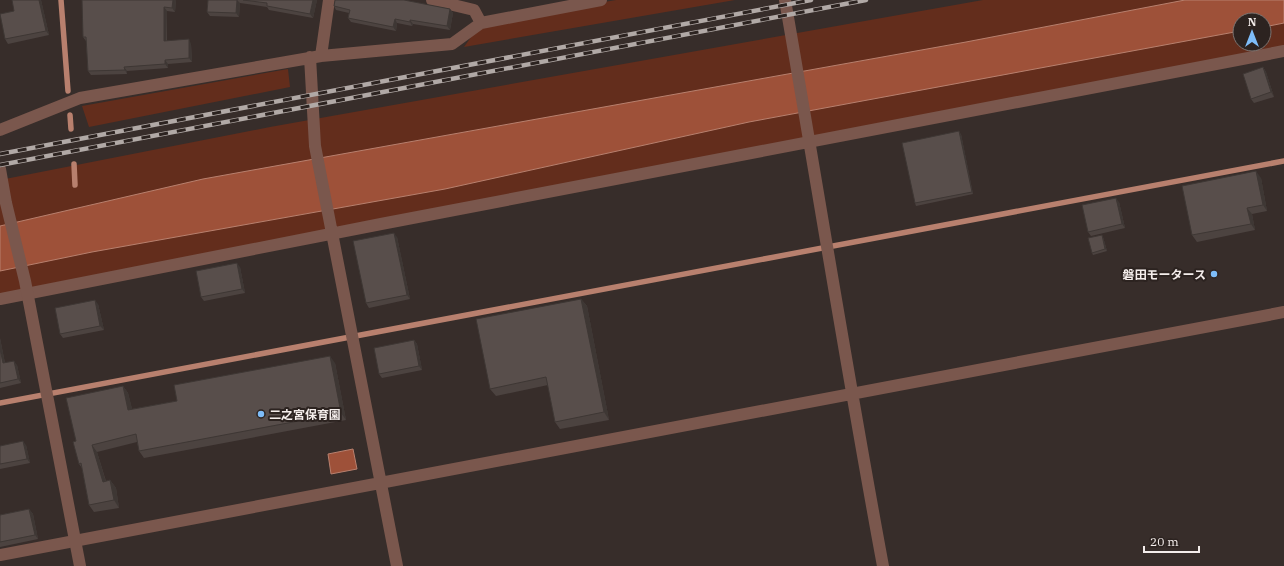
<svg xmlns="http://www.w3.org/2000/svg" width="1284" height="566" font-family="'IBM Plex Serif','Noto Sans JP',serif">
<rect width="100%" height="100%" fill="#372d2a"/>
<path fill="#632d1c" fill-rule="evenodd" d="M616,0H735L464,47L481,23Z
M983,0H1284V50L0,300V180L270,127ZM1240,20H1264V44H1240Z
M288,69L290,87L89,127L82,106Z"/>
<path fill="#9e5139" stroke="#b8806e" d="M1185,0H1284V23L1264,27V20H1240V31L749,122L445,189L92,252L0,271V226L203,179L966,42Z
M353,449L357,469L331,474L328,454Z"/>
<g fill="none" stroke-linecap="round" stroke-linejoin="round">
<path stroke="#b8806e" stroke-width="5.5" d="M61,0L68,91
M70,115L71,129
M74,164L75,185
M0,403L1284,161"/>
<path stroke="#7a574d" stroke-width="12" d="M432,0L474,10L481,23
M785,0C818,189 848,378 883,566
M321,56L329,0
M310,57L315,146L397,566
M0,130L80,98L321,56L452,44L481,23L601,0
M0,299L381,224L1284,51
M0,555L1284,312"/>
<path stroke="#7a574d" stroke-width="12" d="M0,169L6,203L25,281L80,566"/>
<defs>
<path id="rail" d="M0,154L811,0
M0,165L866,0"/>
</defs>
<use href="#rail" stroke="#b1a9a6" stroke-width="4.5"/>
<use href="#rail" stroke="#2c2320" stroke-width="3" stroke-dasharray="9" stroke-linecap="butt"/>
</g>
<path fill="#4c4340" d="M41,0L49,35L8,44L5,39L14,11Z
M176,0L175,12L167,11V41L191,44L192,62L168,64V68L127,71V74L91,75L88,71L86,41L83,37Z
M208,0H317L313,18L269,10L267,7L240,3L239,17L210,16L207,12Z
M413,2L450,9L453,13L450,30L413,24L412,26L397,23L396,31L351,22L348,18L349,13L336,10L334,6Z
M1263,67L1266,72L1274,97L1254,103L1251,99Z
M961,134L973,194L916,206L915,203Z
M1261,178L1267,211L1252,214L1255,230L1197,242L1192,235Z
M1119,202L1125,228L1091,236L1088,232Z
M397,237L410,299L369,308L366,303Z
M1103,237L1107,251L1093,255L1092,253Z
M240,267L245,293L204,301L201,297Z
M581,299L587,306L609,420L560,429L555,422L548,385L496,396L490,389Z
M98,304L104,330L63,338L60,334Z
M0,338L5,363L17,365L21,383L0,388Z
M414,340L417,344L422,370L382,378L379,374Z
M335,363L346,420L144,458L139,451L137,442L97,452L106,481L110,480L116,488L119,508L94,512L89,505L82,468L79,464L76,441L123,386L128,393L132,409L177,401Z
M26,445L30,463L0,469V446Z
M29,509L33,514L38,539L0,547V515Z"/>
<path fill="#3e3734" d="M39,0H41L49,35L46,31Z
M173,0H176L175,12L172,8Z
M237,0L240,3L239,17L236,13Z
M313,0H317L313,18L310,14Z
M164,7L167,11L166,45L164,41Z
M450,9L453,13L450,30L447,26Z
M395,19L397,23L396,31L393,27Z
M410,20L413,24L412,26L410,22Z
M189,39L191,44L192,62L189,58Z
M165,60L168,64V68L165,64Z
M124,67L127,71V74L125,70Z
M1263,67L1266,72L1274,97L1271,92Z
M959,131L961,134L973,194L972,192Z
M1256,171L1261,178L1267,211L1263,205Z
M1116,198L1119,202L1125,228L1122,224Z
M1247,208L1252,214L1255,230L1251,224Z
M394,233L397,237L410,299L407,295Z
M1102,235L1103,237L1107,251L1105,249Z
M237,263L240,267L245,293L242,289Z
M581,299L587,306L609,420L604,412Z
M95,300L98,304L104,330L100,326Z
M0,338L6,368L3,363L0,349Z
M414,340L417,344L422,370L419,366Z
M330,356L335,363L346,420L341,413Z
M14,361L17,365L21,383L18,379Z
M123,386L128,393L134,417L128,410Z
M23,441L26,445L30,463L27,459Z
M92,445L97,452L108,489L103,482Z
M110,480L116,488L119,508L114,500Z
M29,509L33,514L38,539L35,535Z"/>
<path fill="#584e4b" stroke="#3e3734" d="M12,0H39L46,31L5,39L0,14L14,11Z
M82,0H173L172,8L164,7V41L189,39V58L165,60V64L124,67L125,70L88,71L86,37H83Z
M208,0H237L236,13L207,12Z
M243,0H313L310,14L267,6V3Z
M335,0H404L450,9L447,26L410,20V22L395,19L393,27L348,18L350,10L334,6Z
M1263,67L1271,92L1251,99L1243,74Z
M959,131L972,192L915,203L902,143Z
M1256,171L1263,205L1247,208L1251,224L1192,235L1182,186Z
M1116,198L1122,224L1088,232L1082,205Z
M394,233L407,295L366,303L353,241Z
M1102,235L1105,249L1092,253L1088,238Z
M237,263L242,289L201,297L196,271Z
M581,299L604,412L555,422L546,377L490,389L476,319Z
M95,300L100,326L60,334L55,308Z
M414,340L419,366L379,374L374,348Z
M0,349L3,363L14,361L18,379L0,383Z
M330,356L341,413L139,451L136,434L92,445L103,482L110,480L114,500L89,505L81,463L79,464L73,442L76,441L66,398L123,386L128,410L177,401L174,385Z
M23,441L27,459L0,464V446Z
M29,509L35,535L0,542V515Z"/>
<g fill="#7ebdf9" stroke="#2c2320" stroke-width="1.5">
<circle cx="1214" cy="274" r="4"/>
<circle cx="261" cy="414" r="4"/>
</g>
<g text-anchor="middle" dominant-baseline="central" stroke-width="4" stroke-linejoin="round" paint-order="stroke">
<g font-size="12" font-weight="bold" fill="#f4edeb" stroke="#2c2320" text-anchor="end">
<text x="1206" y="274">磐田モータース</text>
<text x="269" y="414" text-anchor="start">二之宮保育園</text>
</g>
</g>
<g transform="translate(1252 32)"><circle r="19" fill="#2c2320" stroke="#7c7471"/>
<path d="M0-3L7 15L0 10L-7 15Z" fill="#7ebdf9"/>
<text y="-6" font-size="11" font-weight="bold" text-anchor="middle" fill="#f4edeb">N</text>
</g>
<path d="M1144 546v6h55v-6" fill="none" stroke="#f4edeb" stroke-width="2"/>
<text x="1150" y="546" font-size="12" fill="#f4edeb" stroke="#2c2320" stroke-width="3" paint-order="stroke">20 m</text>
</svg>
